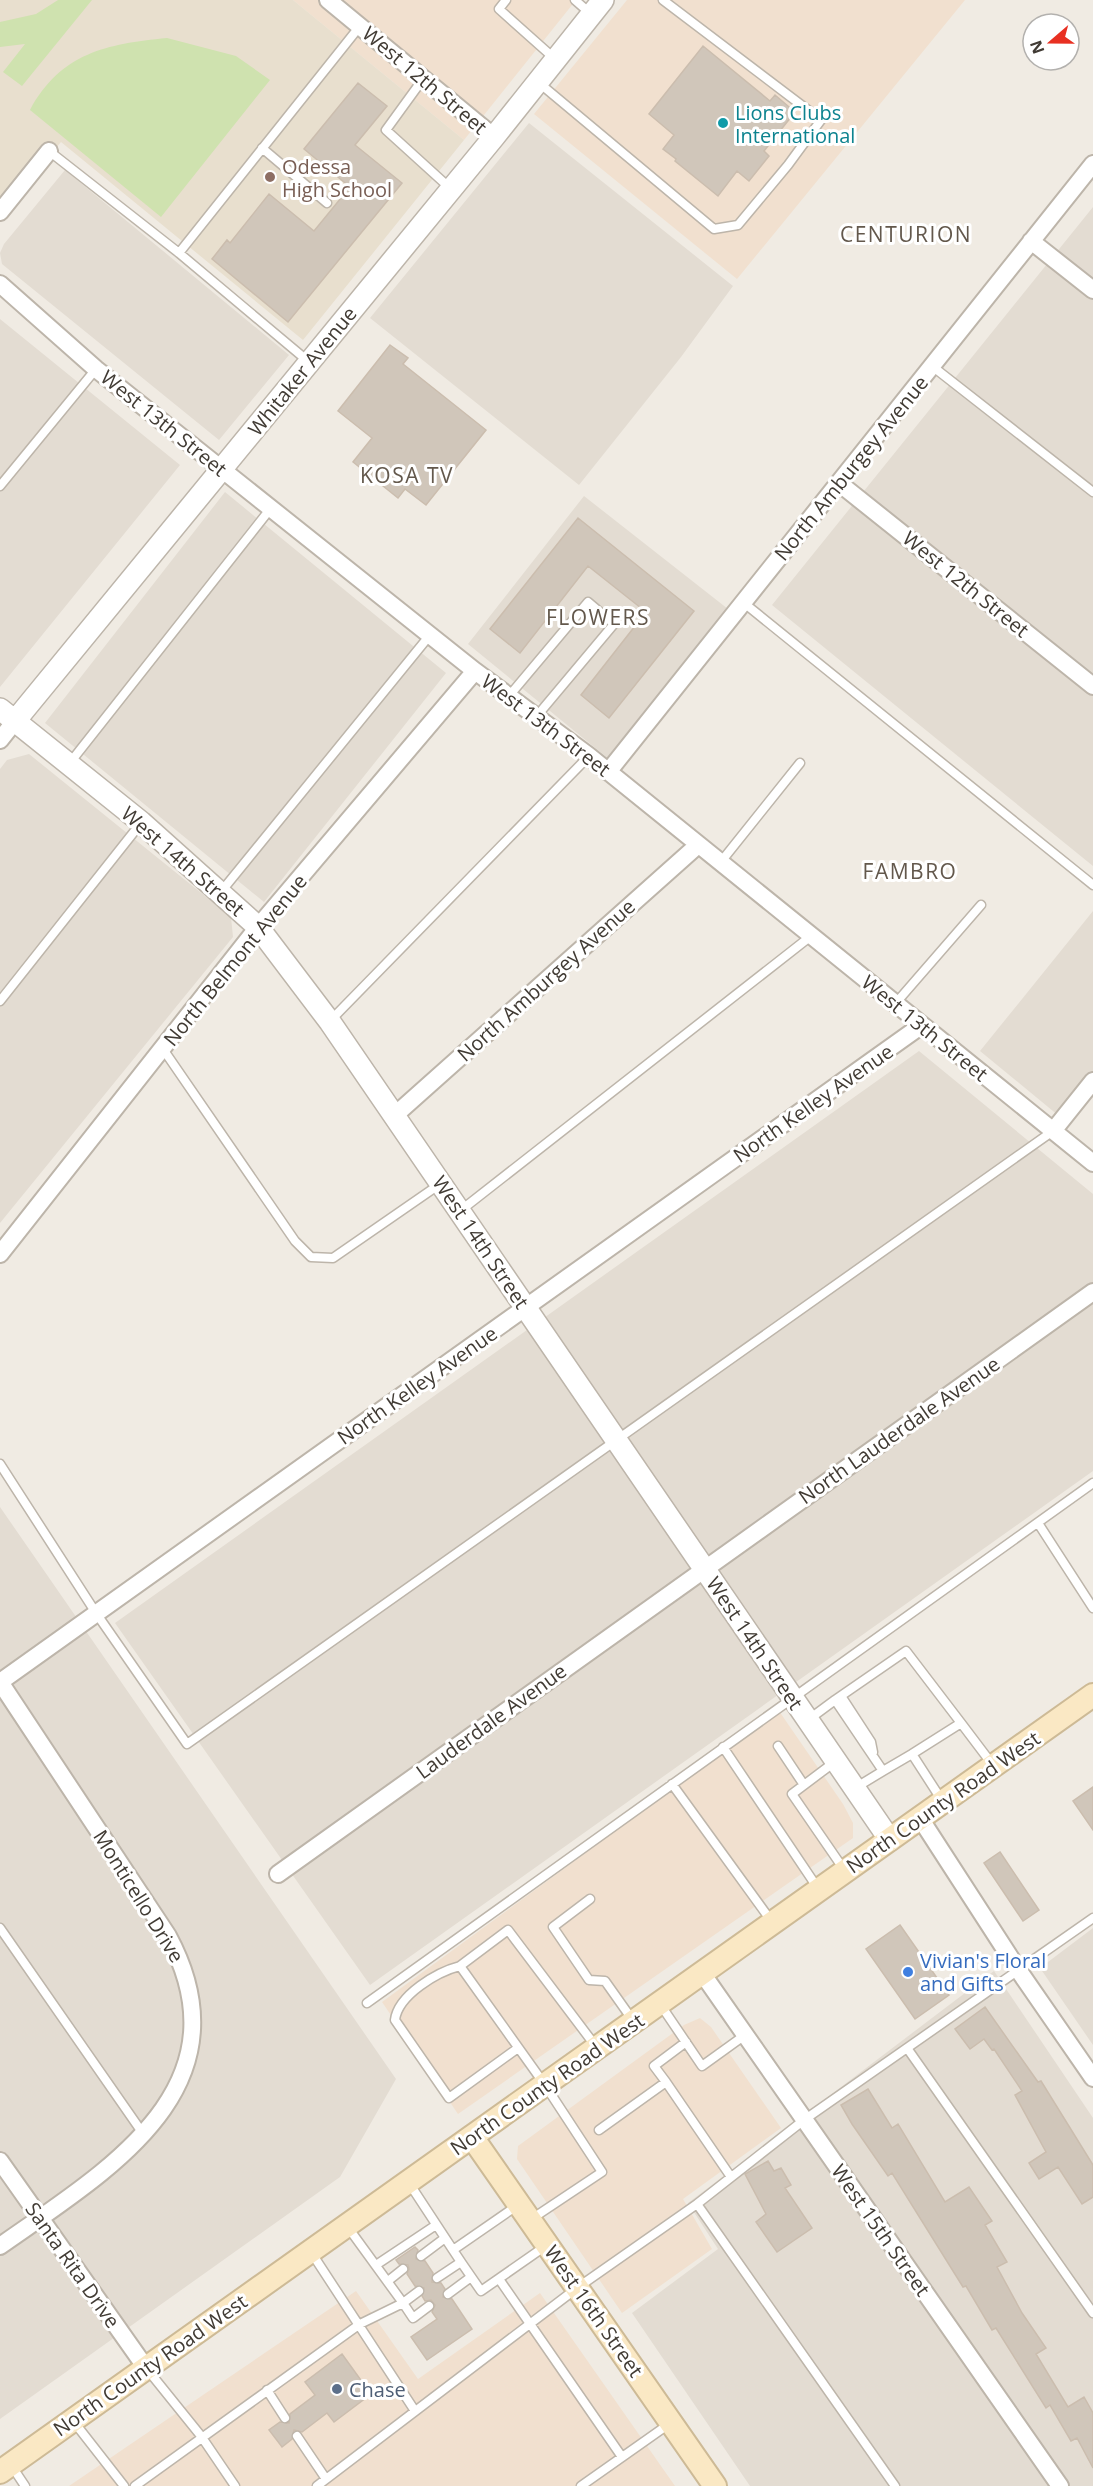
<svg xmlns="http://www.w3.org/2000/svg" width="1093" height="2486" font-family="'Open Sans',sans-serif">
<rect width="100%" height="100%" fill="#f0ebe3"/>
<path fill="#e3dcd2" d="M529,123L733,286L681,357L579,485L370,318Z
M65,170L289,355L219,440L2,264L0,253L4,244Z
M1093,207V866L772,605Z
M0,319L180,465L0,687Z
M225,492L446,673L264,902L45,723Z
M584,496L728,609L610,760L468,644Z
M29,754L231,917L233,937L0,1223V769L7,760Z
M1093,911V1073L1059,1116L980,1051Z
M919,1051L1093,1194V1471L370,1985L115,1623Z
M0,1507L396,2079L340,2177L0,2419Z
M1093,1928V2045L1040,1968Z
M994,1971L1093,2118V2486H750L632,2313L718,2249L688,2203Z"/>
<path fill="#f1e0cf" d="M293,0H576L464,140Z
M627,0H965L737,279L534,114Z
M779,1711L843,1804L853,1823V1838L458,2114L382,2002Z
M700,2018L711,2027L781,2128L683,2199L712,2249L622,2313L517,2159L518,2146L684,2025Z
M356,2291L418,2379L540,2293L675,2486H69Z"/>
<path fill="#e8dfce" d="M0,0H293L464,140L303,340L61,142L0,213Z"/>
<path fill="#cfe2af" d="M58,0H92L22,86L3,72L25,44L0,47V22L36,14Z
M167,38L236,56L270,80L161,217L30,110C61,53 106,44 167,38Z"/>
<path fill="#d0c6ba" stroke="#cbbdae" stroke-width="1.5" d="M703,46L770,101L775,95L795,112L764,151L769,156L749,181L737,171L718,196L675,161L676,159L663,149L674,135L649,114Z
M358,83L387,106L355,145L402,183L288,322L212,259L227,240L230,243L269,194L314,231L350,187L304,149Z
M390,345L408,358L403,364L486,430L426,505L405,489L398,498L353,462L372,438L338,411Z
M578,518L694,611L609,718L581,695L646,612L588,566L520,653L490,629Z
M1093,1787V1830L1073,1801Z
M1000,1852L1039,1910L1023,1921L984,1863Z
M900,1925L949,1995L915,2019L866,1949Z
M985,2007L1038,2082L1041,2081L1093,2165V2197L1082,2204L1058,2167L1039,2179L1029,2163L1046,2152L1015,2095L1022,2091L994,2049L992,2050L984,2039L970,2049L955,2029Z
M868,2089L892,2128L898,2124L945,2202L969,2187L992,2221L985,2225L1007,2262L997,2267L1022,2313L1046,2348L1036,2354L1068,2407L1084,2397L1093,2413V2468L1077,2438L1071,2441L1050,2405L1046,2408L996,2328L992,2330L966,2286L963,2287L892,2173L888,2176L852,2124L841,2105Z
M768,2161L774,2171L781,2168L791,2185L785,2188L812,2228L777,2252L756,2222L766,2214L745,2174Z
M415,2247L418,2250L416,2259L425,2261L433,2273L432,2282L441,2283L445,2289L443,2297L452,2299L472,2329L427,2360L411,2337L437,2319L432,2312L435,2305L431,2300L425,2301L422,2296L424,2288L415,2286L407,2274L409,2269L408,2265L399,2264L396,2260Z
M342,2354L371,2394L334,2422L327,2413L302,2432L294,2430L292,2439L282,2447L269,2430L280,2422L289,2423L290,2414L315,2395L305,2382Z"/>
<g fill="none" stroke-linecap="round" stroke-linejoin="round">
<defs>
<path id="service" d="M506,0L499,9L555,59
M575,0L591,14
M423,79L386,130L451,189
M538,82L714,229L738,225L788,165L821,120L663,0
M262,148L327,203
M49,151L179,253L360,26
M179,253L309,362
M932,366L1093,492
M0,486L96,369
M744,603L1093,885
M509,696L588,602L614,624L536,717
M69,764L271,508
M720,863L800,763
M220,893L430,635
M0,1001L141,823
M895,1004L981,905
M330,1021L589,756
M163,1049L295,1241L311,1257L333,1258L440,1184
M460,1211L811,936
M0,1464L96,1613L187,1744L1053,1131
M1038,1523L1093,1608
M841,1696L871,1742L873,1752
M835,1700L906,1651L961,1723
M808,1720L835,1700L883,1771L855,1788
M778,1746L804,1785
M723,1747L819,1890
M836,1761L792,1794L845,1871
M883,1771L912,1754
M672,1784L772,1922
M943,1802L912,1754L961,1723L992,1764
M590,1899L553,1927L589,1980L605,1981L634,2022
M0,1928L144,2135
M460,1966C437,1972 398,1995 395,2020L449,2098L518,2048
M367,2003L1093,1483
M660,2004L702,2066L745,2035
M907,2048L1093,2313
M666,2082L654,2066L686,2042
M599,2130L666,2082L731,2177
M409,2183L453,2250
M697,2204L895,2486
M530,2220L602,2172L545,2085L460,1966L508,1930L597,2048
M347,2226L403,2303L419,2291
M311,2252L415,2411
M421,2256L445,2238
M461,2262L453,2250L518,2205
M376,2265L436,2225
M437,2278L461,2262L481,2291L547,2245
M499,2279L622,2457
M388,2281L403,2269
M448,2294L471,2277
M147,2369L201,2436L235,2486
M267,2390L285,2418
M74,2422L124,2486
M297,2436L326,2479
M11,2465L25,2486
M135,2486L360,2324L403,2303L413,2318L429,2306
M317,2486L577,2288L697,2204L804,2120L1093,1918
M581,2486L669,2424"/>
<path id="minor" d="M328,0L494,137
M0,212L49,151
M1031,241L1093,290
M0,284L96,369L475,671L589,756L1093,1163
M839,483L1093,686
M0,740L15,721
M608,772L1093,164
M394,1116L698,845
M1053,1131L1093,1081
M0,1254L258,927L475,671
M920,1818L1019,1971L1093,2078
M278,1874L1093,1292
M702,1973L1060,2486
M0,2161L146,2368
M0,2246C108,2170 250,2088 168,1936L0,1682L922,1025"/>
<path id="tertiary" d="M0,709L141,822L258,927L330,1022L890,1840
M15,721L494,137L603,0"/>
<path id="secondary" d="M472,2137L715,2486
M0,2472L1093,1695"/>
</defs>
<use href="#service" stroke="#bdb5aa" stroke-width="11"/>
<use href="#minor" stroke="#bdb5aa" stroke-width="20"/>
<use href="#tertiary" stroke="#bdb5aa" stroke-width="24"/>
<use href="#secondary" stroke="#cdba96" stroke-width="26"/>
<use href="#service" stroke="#fff" stroke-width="8"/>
<use href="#minor" stroke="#fff" stroke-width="16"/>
<use href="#tertiary" stroke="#fff" stroke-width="21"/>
<use href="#secondary" stroke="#fae8c4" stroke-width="22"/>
</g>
<circle fill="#0f9aa8" stroke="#fff" stroke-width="2" cx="723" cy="123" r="6"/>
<circle fill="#8d6e63" stroke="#fff" stroke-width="2" cx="270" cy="177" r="6"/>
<circle fill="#3f7fe0" stroke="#fff" stroke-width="2" cx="908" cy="1972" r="6"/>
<circle fill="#5c6f8a" stroke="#fff" stroke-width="2" cx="337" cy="2389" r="6"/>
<g text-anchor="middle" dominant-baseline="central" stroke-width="6" stroke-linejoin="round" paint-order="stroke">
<g font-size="20" fill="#413b34" stroke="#fff">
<text transform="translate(425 80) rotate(40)">West 12th Street</text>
<text transform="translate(302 371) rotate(-51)">Whitaker Avenue</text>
<text transform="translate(164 423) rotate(39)">West 13th Street</text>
<text transform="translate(851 468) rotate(-51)">North Amburgey Avenue</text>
<text transform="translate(966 584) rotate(39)">West 12th Street</text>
<text transform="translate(546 725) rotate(37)">West 13th Street</text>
<text transform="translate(183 861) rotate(41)">West 14th Street</text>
<text transform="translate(235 960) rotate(-51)">North Belmont Avenue</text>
<text transform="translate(546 980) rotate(-42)">North Amburgey Avenue</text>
<text transform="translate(925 1028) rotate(39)">West 13th Street</text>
<text transform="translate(813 1103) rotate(-35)">North Kelley Avenue</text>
<text transform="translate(481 1242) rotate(56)">West 14th Street</text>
<text transform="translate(417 1385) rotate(-35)">North Kelley Avenue</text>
<text transform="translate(899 1430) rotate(-35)">North Lauderdale Avenue</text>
<text transform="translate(755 1643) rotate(56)">West 14th Street</text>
<text transform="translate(491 1721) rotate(-36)">Lauderdale Avenue</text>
<text transform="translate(943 1802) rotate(-35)">North County Road West</text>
<text transform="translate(139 1896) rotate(58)">Monticello Drive</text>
<text transform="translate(547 2084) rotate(-35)">North County Road West</text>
<text transform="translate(881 2230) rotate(55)">West 15th Street</text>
<text transform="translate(73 2265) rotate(55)">Santa Rita Drive</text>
<text transform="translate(594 2311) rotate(55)">West 16th Street</text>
<text transform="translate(150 2365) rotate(-35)">North County Road West</text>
</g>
<g font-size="20" fill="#0d838f" stroke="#fff" text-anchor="start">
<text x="735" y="112">Lions Clubs<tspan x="735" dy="23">International</tspan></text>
</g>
<g font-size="20" fill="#785e54" stroke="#fff" text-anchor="start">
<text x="282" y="166">Odessa<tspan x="282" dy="23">High School</tspan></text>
</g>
<g font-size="20" fill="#366cbe" stroke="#fff" text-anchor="start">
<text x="920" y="1960">Vivian's Floral<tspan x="920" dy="23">and Gifts</tspan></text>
</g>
<g font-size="20" fill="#4e5e75" stroke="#fff" text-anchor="start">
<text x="349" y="2389">Chase</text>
</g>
<g font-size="21" letter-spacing="1.5" fill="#63584c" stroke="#fff">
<text x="906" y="234">CENTURION</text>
<text x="407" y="475">KOSA TV</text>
<text x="598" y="617">FLOWERS</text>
<text x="910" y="871">FAMBRO</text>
</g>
</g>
<g transform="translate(1051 42) rotate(250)"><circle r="28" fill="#ffffff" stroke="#b3b1ae" stroke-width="1.5"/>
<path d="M0-4.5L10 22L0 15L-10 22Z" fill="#e83022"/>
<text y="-9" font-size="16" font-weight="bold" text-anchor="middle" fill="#413b34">N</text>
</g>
</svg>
